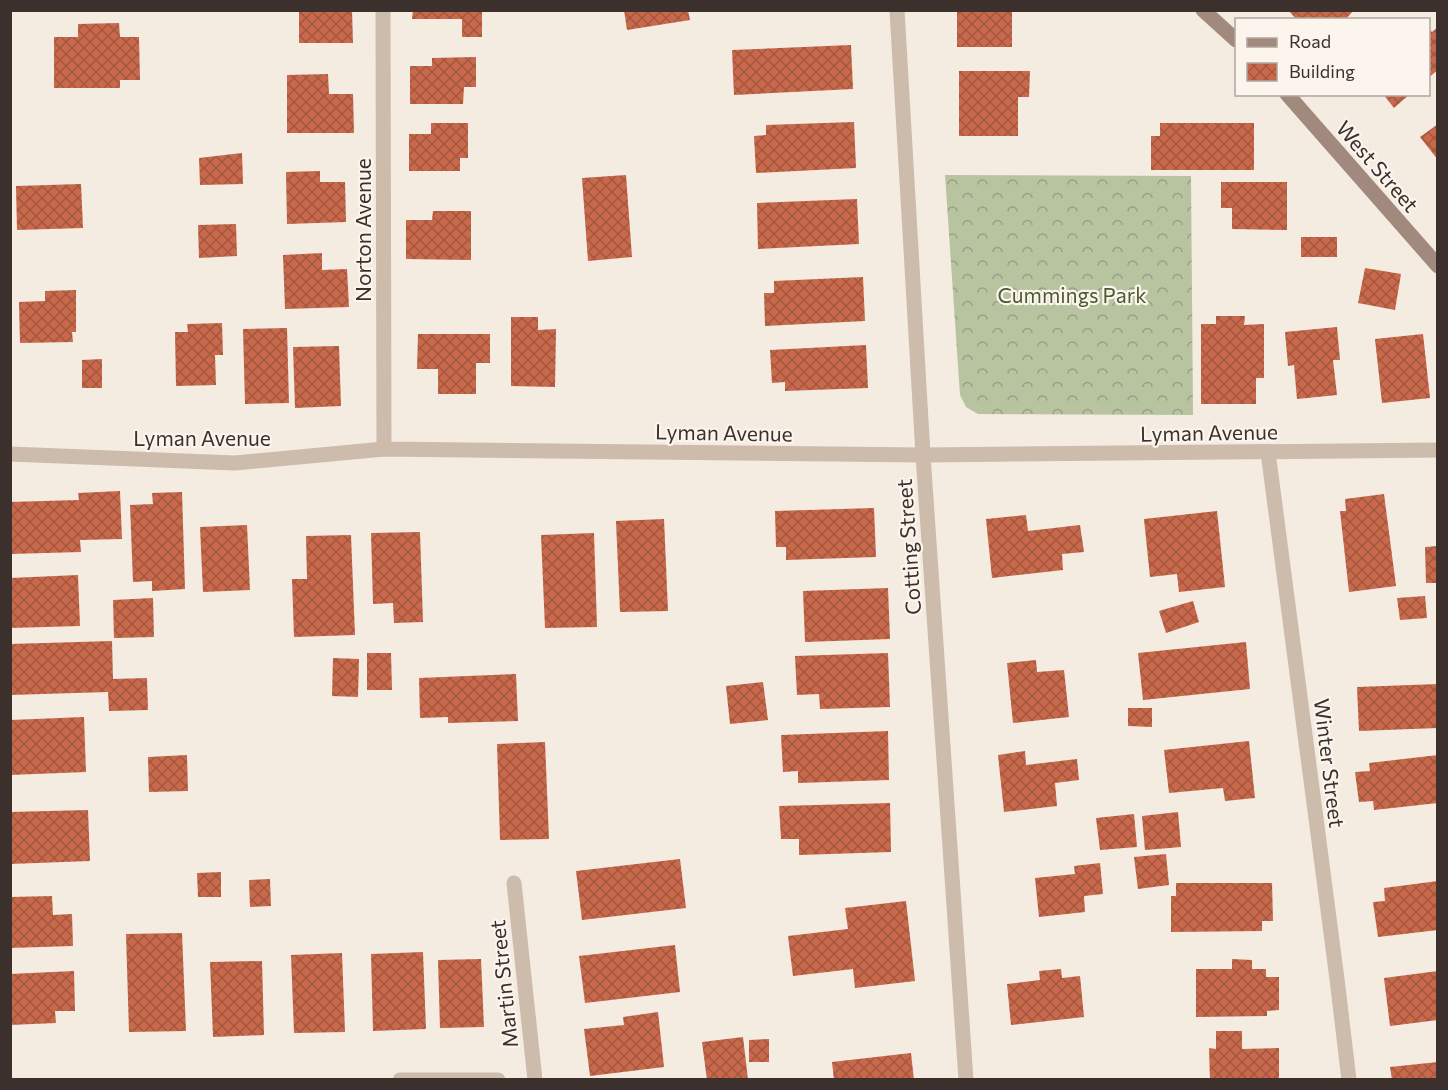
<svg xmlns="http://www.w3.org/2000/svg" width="1448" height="1090" font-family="Commissioner,sans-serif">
<defs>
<pattern id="forest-crowns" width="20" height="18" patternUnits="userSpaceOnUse" patternTransform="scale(1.5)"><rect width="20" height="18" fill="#b8c4a0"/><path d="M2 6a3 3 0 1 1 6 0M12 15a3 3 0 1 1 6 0" fill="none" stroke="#97a083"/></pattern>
<pattern id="building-cross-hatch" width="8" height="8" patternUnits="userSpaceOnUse" patternTransform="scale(1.5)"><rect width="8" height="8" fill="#c8694b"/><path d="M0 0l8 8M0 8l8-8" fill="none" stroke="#a4573f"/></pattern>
</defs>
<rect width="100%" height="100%" fill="#f4ebe1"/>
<path fill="url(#forest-crowns)" d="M945,175L1191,176L1193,415L978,414L966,407L960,395Z"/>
<path fill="url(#building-cross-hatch)" d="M299,10H352L353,43H299Z
M413,10H482V37H462V19H412Z
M624,10H688L690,20L627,30Z
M957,10H1012V47H957Z
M1288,10H1354L1345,20H1297Z
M119,23L120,37H139L140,80H120V88H54V37H78V24Z
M1438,27V70L1428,78V28L1432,32Z
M851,45L853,89L734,95L732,50Z
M476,57V87H464L463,104H410V66H432V58Z
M959,71H1030L1029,97H1018V136H959Z
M328,74L329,94H353L354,133H287V75Z
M1383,94H1410L1394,108Z
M854,122L856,168L756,173L754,136L766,135V125Z
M431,123H468V158H460V171H409V134H431Z
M1160,123H1254V170H1151V136H1160Z
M1438,124V160L1420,137Z
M242,153L243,184L200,185L199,158Z
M320,171V182H345L346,222L287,224L286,172Z
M626,175L632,257L588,261L582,178Z
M1221,182H1287V230L1232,229V208H1221Z
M81,184L83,228L17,230L16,186Z
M857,199L859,244L758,249L757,203Z
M433,211H471V260L406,259V220H432Z
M236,224L237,256L199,258L198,225Z
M1301,237H1337V257H1301Z
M322,253V270L347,269L349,307L285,309L283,255Z
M1365,268L1401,274L1395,310L1358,303Z
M863,277L865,321L765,326L764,293H774V281Z
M76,290V332H72L73,342L20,343L19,302L45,301V291Z
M1216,316H1245L1244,325L1264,324V378H1256V404H1201V324H1216Z
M511,317H538V330L556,329L555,387L511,386Z
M222,323L223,355H215L216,385L176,386L175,332H188L187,324Z
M1337,327L1340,360H1333L1337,395L1297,399L1294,365L1288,366L1285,332Z
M287,328L289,403L245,404L243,329Z
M418,334H490V363H476V394H438V369H417Z
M1423,334L1430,398L1382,403L1375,339Z
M866,345L868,388L785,391V382L772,383L770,350Z
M339,346L341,406L295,408L293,347Z
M102,359V388H82V360Z
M120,491L122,539L80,540L81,552L10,554V502L79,500L78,493Z
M182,492L185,589L152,591V581L133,582L130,505L153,504L152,493Z
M1384,494L1396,586L1349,592L1340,511H1346L1345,499Z
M874,508L876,557L786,560V547H776L775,511Z
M1217,511L1225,587L1179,592L1177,574L1150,577L1144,519Z
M1026,515L1028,531L1080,525L1084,552L1062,554L1063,570L992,578L986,519Z
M664,519L668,611L620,612L616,521Z
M247,525L250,590L203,592L200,527Z
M420,532L423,622L394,623L393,603L373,604L371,533Z
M594,533L597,627L545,628L541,535Z
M351,535L355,635L294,637L292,579H307L306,536Z
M1438,546V583H1426L1425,547Z
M78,575L80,626L10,628V578Z
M888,588L890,639L805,642L803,591Z
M1425,596L1427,618L1400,620L1397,598Z
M153,598L154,637L114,638L113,600Z
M1193,601L1199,622L1166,633L1159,611Z
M112,641L113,679L147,678L148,710L109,711L108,692L10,695V644Z
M1246,642L1250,689L1143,700L1138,653Z
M367,653H391L392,690H367Z
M888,653L890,707L820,709L819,694L797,695L795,656Z
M333,658L359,659L358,697L332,696Z
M1036,660L1037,672L1064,670L1069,717L1013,723L1007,663Z
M516,674L518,721L448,723V717L420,718L419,678Z
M763,682L768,720L730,724L726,686Z
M1438,684V728L1359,731L1357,687Z
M1128,708H1152V727L1128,726Z
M84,717L86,772L10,775V720Z
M888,731L889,780L798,783V771L783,772L781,735Z
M1249,741L1255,798L1225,801L1223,788L1169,793L1164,750Z
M545,742L549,839L500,840L497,744Z
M1025,751L1026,765L1077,759L1079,780L1055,783L1057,806L1004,812L998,755Z
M187,755L188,791L149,792L148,757Z
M1438,755V803L1374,810L1373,801L1359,802L1355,772L1370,771L1369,763Z
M890,803L891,852L799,855V839H781L779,806Z
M88,810L90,861L10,864V812Z
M1178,812L1181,847L1145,850L1142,816Z
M1134,814L1137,847L1100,850L1096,818Z
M1166,854L1169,885L1138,889L1134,857Z
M680,859L686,908L582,920L576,871Z
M1100,863L1103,894L1084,896L1085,912L1039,917L1035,878L1075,874L1074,866Z
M221,872V897H198L197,873Z
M270,879L271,906L250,907L249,880Z
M1438,881V930L1378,937L1373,902L1385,901L1384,888Z
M1176,883H1272L1273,921H1262V931L1171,932V896H1176Z
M52,896L53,915L72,914L73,946L10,948V897Z
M906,901L915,981L855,988L853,969L793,976L788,936L848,929L845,908Z
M182,933L186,1031L129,1032L126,934Z
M675,945L680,992L585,1003L579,956Z
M423,952L426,1029L373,1031L371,954Z
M342,953L345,1032L294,1033L291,955Z
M481,959L484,1027L440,1028L438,960Z
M1232,959L1252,960V969H1266V977H1279V1010L1267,1011V1016L1196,1017V969H1232Z
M262,961L264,1035L213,1037L210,962Z
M1061,969L1062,978L1080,976L1084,1017L1011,1025L1007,984L1040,980L1039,971Z
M74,971L75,1011H55L56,1023L10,1025V974Z
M1438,971V1020L1390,1026L1384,978Z
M658,1012L664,1067L590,1076L584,1029L624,1025L623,1017Z
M1216,1031H1242V1049L1279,1048V1080H1210L1209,1048L1216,1049Z
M743,1037L748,1080H707L702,1042Z
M769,1039V1062H749V1040Z
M911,1053L914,1080H834L832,1062Z
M1438,1062V1080H1392L1390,1067Z"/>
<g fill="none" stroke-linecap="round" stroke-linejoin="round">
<path stroke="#cdbbac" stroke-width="15" d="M383,10L384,449
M897,10L923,455L966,1080
M1268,452L1337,979L1349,1080
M10,454L235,463L384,449L923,455L1438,450
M514,883L535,1080
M400,1080H498"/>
<path stroke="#a18a7d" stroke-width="15" d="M1203,10L1236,40
M1287,94L1438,266"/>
</g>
<g text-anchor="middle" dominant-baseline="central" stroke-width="4.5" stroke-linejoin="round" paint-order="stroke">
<g font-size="21" fill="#3b302b" stroke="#fbf5ee">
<text transform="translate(1378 166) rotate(49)">West Street</text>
<text transform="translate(362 230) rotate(-90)">Norton Avenue</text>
<text transform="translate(724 432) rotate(1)">Lyman Avenue</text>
<text transform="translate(1209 432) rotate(-1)">Lyman Avenue</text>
<text x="202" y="437">Lyman Avenue</text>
<text transform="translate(908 547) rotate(-94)">Cotting Street</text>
<text transform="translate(1330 763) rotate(83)">Winter Street</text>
<text transform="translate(503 984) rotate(-96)">Martin Street</text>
</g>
<g font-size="21" fill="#4a5a2e" stroke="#fbf5ee">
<text x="1072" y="294">Cummings Park</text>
</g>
</g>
<rect width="1448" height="1090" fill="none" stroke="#3b302b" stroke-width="24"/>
<rect x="1235" y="18" width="195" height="78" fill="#fbf5ee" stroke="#aea6a0" stroke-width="1.5"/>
<rect x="1247" y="38" width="30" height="9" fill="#a18a7d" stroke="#aea6a0" stroke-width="1.5"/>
<text x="1289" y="48" font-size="18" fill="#3b302b">Road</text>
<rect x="1247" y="63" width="30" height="18" fill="url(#building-cross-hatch)" stroke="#aea6a0" stroke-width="1.5"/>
<text x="1289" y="78" font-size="18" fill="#3b302b">Building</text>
</svg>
